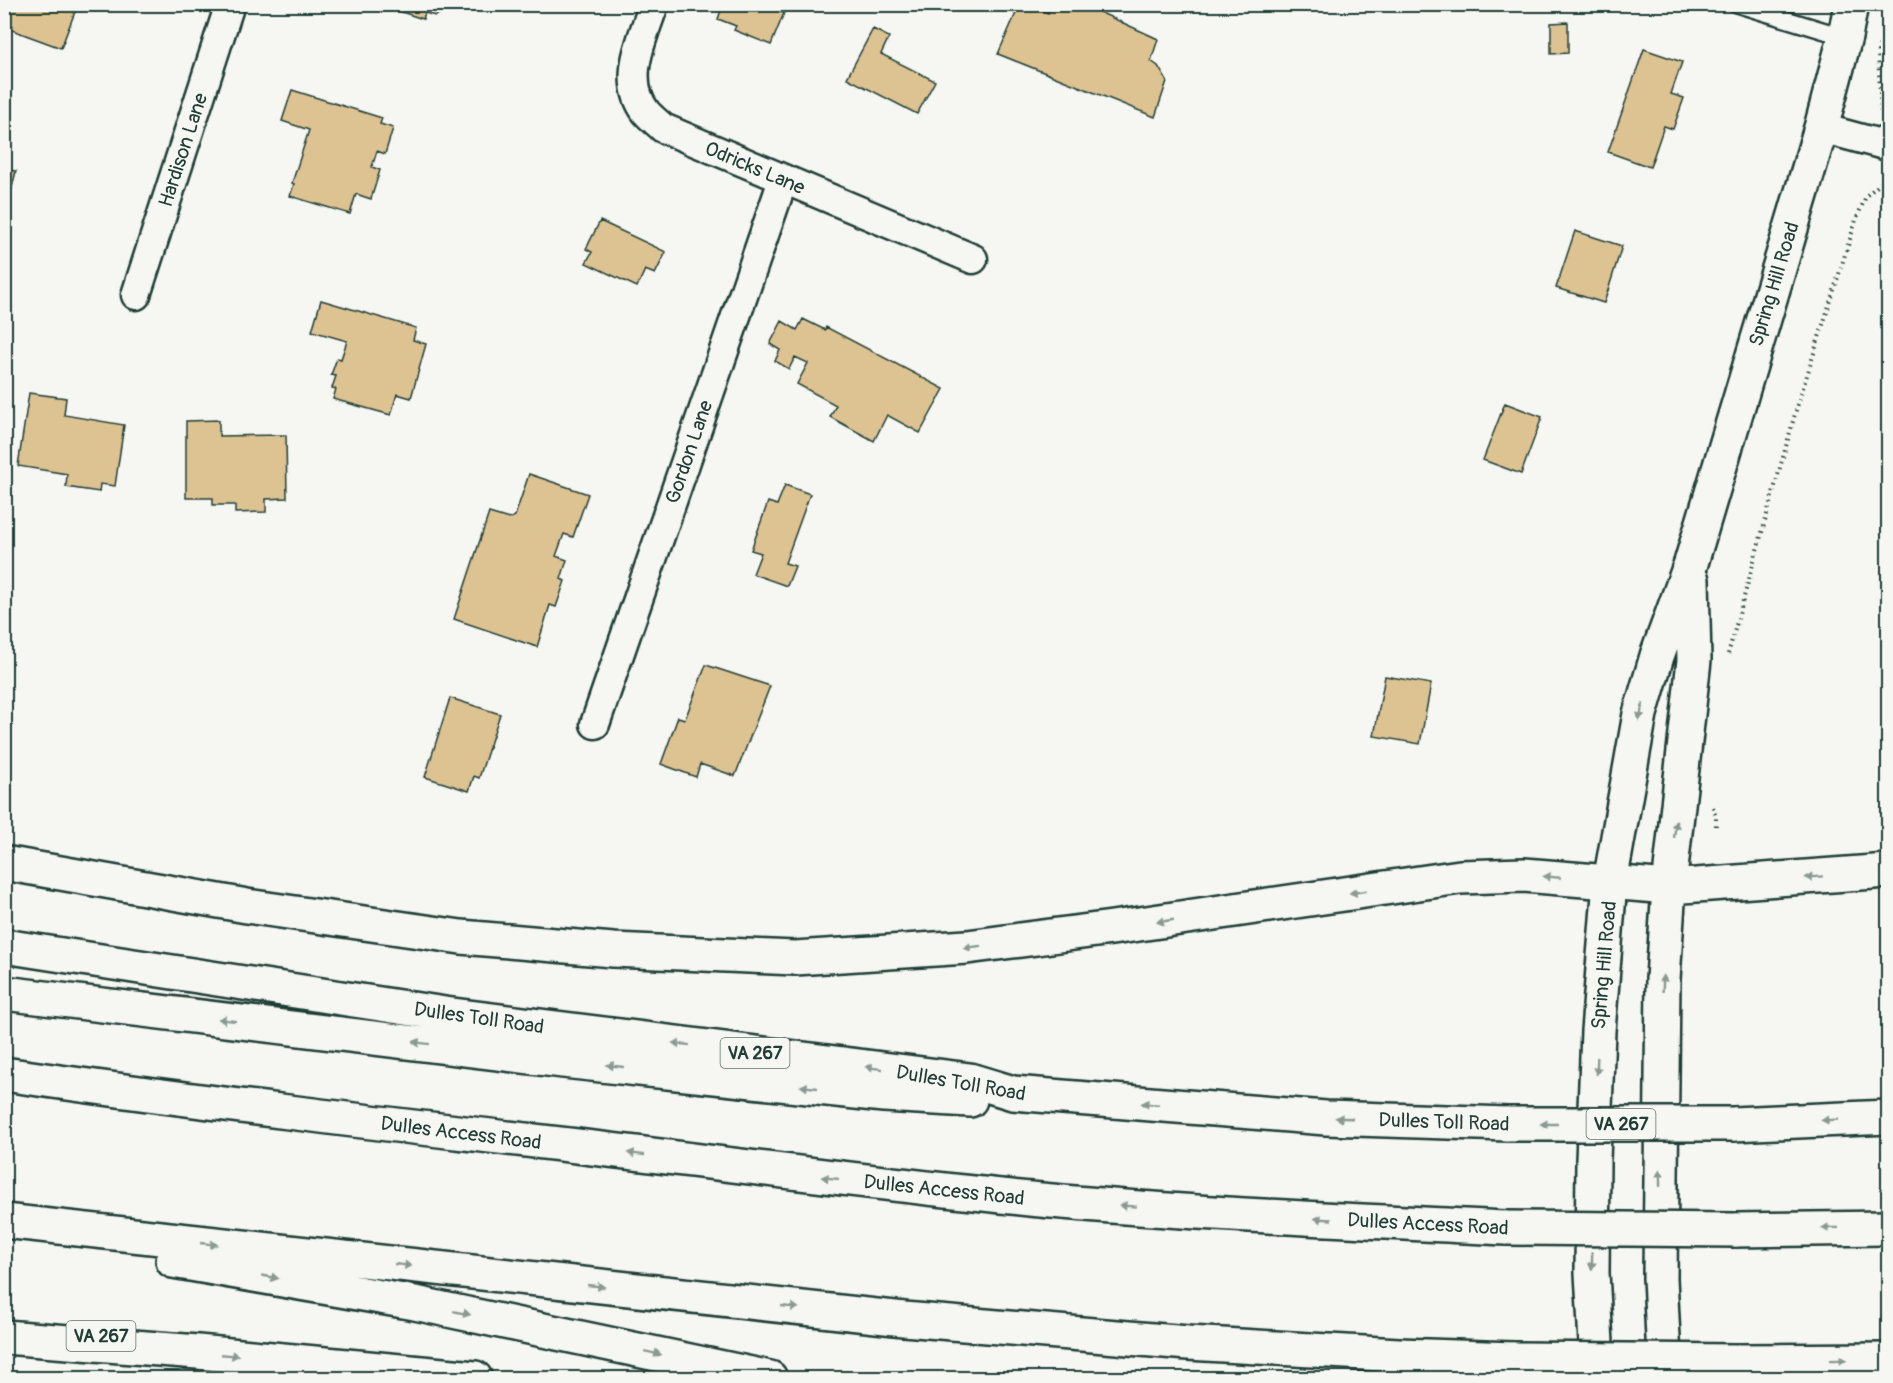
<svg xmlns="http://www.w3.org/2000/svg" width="1893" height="1383" font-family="Pangolin,sans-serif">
<rect width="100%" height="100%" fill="#f6f6f2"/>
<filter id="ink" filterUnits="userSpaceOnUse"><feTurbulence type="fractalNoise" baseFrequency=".0167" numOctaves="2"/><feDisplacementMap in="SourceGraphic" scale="12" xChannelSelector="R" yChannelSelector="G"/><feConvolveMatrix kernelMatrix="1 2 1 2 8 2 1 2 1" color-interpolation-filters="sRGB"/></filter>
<g filter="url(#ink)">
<path fill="#ddc292" stroke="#1f3d34" stroke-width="1.5" d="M4,4H78L61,48L4,27L9,10L4,8Z
M377,4H447L445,11L435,16L425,13L423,19Z
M723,4H770L769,7L784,13L771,45L734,30L736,26L718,19Z
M1020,4H1030L1048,13L1051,4H1082L1158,39L1151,61L1158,66L1167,81L1155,117L998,54Z
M1568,22V53L1551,54V23Z
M873,29L889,37L881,54L935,81L917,114L847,78Z
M1644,49L1682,62L1671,94L1684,98L1673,129L1664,126L1650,167L1608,152Z
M292,90L382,118L380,124L393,128L385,154L377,151L372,167L380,170L371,199L356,194L350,214L290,196L294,184L292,183L309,130L282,121Z
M4,169L16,171L8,204L4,203Z
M600,221L666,252L655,274L645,270L637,287L586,263L592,252L586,249Z
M1575,231L1622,246L1604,303L1556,288Z
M321,300L416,328L413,340L426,344L411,398L397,394L391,415L333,399L336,389L332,388L336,376L331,375L337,358L341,359L347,341L312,331Z
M803,319L825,330L826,327L944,389L920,433L887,415L874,441L830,417L836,405L797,384L808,363L795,357L789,369L775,361L780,350L770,344L782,321L797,330Z
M29,393L66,398L64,415L124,425L115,486L100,484L99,492L66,487L67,474L18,466Z
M1505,403L1542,417L1521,474L1483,460Z
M219,420V436L286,435L287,498L266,499V512L235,513V505H213V498H186V421Z
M529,474L588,494L573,537L564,534L556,556L567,560L561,579L565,581L556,607L550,605L537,647L454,619L489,513L509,519L515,516Z
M785,485L810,494L785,563L795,566L787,586L753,574L761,553L751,550L768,502L777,505Z
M706,665L770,686L735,776L700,764L696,777L661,764L678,717L685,719Z
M1385,676L1431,684L1420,744L1374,736Z
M450,698L500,714L479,778L474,776L469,791L425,777Z"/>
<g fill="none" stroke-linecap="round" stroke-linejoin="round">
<defs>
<path id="lane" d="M1736,4L1845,37"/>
<path id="street" d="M654,4C643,38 621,79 646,112C651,118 658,123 663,128L973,259
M1821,128L1888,146
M136,295L230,4
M595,724L783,180"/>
<path id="secondary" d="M1598,1378L1592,1273L1593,1160L1598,1031L1610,882L1640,714L1657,656L1691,563L1821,128L1845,37L1851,4
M1665,1378L1660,1278L1663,979L1669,887L1694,660L1692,580"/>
<path id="highway" d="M4,863L247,906L461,937L613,950L795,958L967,947L1112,928L1460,877L1524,875L1669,887L1888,871
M4,946L445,1014L970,1080L1013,1093L1326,1118L1508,1124
M4,993L563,1061L884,1095L970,1100
M4,1074C195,1102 386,1124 577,1146C728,1164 878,1184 1030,1199C1188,1214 1348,1220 1507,1228
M1733,1124L1888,1117
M4,1221L904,1319L1188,1343L1399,1355L1514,1359
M1735,1230L1888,1228
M173,1261L415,1303L770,1378
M4,1337L198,1352L475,1378
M1737,1361L1888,1360"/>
</defs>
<use href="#lane" stroke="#1f3d34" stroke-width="20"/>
<use href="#street" stroke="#1f3d34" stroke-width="33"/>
<use href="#secondary" stroke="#1f3d34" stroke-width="38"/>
<use href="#highway" stroke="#1f3d34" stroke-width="38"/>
<path stroke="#1f3d34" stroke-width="4" stroke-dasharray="1.5 4.5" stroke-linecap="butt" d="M1881,112L1878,52L1888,14
M1728,654L1797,407L1856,220L1866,196L1882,182V174
M1713,807L1716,818V827"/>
<use href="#lane" stroke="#f6f6f2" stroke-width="15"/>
<use href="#street" stroke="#f6f6f2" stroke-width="28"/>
<use href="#secondary" stroke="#f6f6f2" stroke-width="33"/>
<use href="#highway" stroke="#f6f6f2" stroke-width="33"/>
<defs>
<path id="highway-bridge" d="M1508,1124H1733
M1507,1228L1735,1230
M1514,1359L1737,1361"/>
</defs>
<use href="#highway-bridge" stroke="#1f3d34" stroke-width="38" stroke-linecap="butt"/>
<use href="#highway-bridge" stroke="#f6f6f2" stroke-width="33"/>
</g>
<defs><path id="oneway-solid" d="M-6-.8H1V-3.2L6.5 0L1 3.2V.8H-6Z" transform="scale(1.5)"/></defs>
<g fill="#8a9a93">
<use href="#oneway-solid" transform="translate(1641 712) rotate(104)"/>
<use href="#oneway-solid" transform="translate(1675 829) rotate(-84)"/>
<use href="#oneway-solid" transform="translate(1552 877) rotate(-175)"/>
<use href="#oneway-solid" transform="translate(1814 877) rotate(176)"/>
<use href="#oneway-solid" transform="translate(1358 892) rotate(172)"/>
<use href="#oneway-solid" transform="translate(1165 921) rotate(172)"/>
<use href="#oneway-solid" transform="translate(972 947) rotate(174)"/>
<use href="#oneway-solid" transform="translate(1663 983) rotate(-88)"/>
<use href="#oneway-solid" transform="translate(227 1020) rotate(-173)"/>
<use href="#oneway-solid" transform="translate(421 1043) rotate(-173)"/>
<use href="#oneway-solid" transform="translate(681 1044) rotate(-173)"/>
<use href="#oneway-solid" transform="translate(615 1066) rotate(-174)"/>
<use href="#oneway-solid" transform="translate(1597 1066) rotate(92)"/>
<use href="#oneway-solid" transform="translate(874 1068) rotate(-173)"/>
<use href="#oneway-solid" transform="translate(809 1087) rotate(-174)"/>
<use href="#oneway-solid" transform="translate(1150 1104) rotate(-176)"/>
<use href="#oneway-solid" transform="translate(1344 1118) rotate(-178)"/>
<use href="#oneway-solid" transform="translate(1830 1120) rotate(177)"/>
<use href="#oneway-solid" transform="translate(1549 1124) rotate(-180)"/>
<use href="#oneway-solid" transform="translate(636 1154) rotate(-173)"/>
<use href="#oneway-solid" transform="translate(830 1178) rotate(-174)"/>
<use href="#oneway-solid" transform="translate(1660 1178) rotate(-90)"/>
<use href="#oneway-solid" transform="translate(1128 1206) rotate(-176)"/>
<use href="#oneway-solid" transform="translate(1323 1219) rotate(-177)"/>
<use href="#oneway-solid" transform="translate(1830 1228) rotate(179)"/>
<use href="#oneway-solid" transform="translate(209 1244) rotate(6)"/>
<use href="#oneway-solid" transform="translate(1592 1261) rotate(91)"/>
<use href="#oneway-solid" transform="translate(403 1265) rotate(6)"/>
<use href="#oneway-solid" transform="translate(270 1277) rotate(10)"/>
<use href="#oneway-solid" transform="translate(596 1286) rotate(6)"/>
<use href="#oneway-solid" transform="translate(790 1307) rotate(6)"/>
<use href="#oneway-solid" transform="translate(462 1313) rotate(12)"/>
<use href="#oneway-solid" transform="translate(653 1353) rotate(12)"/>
<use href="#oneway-solid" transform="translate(230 1355) rotate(5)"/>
<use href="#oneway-solid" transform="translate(1838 1360) rotate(-1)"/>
</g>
</g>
<g text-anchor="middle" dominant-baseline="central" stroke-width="4.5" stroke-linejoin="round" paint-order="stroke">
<g fill="#f6f6f2" stroke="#60746d" stroke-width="1.5">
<rect x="720.5" y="1038" width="69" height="30" rx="4.5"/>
<rect x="1586.5" y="1109" width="69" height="30" rx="4.5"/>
<rect x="66.5" y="1321" width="69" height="30" rx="4.5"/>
</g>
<g font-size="18" font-weight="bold" fill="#1f3d34">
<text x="755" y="1053">VA 267</text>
<text x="1621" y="1124">VA 267</text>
<text x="101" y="1336">VA 267</text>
</g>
<g font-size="20" fill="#1f3d34" stroke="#f6f6f2">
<text transform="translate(183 150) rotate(-72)">Hardison Lane</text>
<text transform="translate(755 168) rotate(23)">Odricks Lane</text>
<text transform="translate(1774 284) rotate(-73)">Spring Hill Road</text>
<text transform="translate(689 452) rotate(-71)">Gordon Lane</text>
<text transform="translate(1604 965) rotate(-85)">Spring Hill Road</text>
<text transform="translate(479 1018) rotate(8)">Dulles Toll Road</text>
<text transform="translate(961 1083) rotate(10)">Dulles Toll Road</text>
<text transform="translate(1444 1122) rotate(2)">Dulles Toll Road</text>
<text transform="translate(461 1133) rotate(7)">Dulles Access Road</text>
<text transform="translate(944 1190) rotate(6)">Dulles Access Road</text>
<text transform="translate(1428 1224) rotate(3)">Dulles Access Road</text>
</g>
</g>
<rect width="1893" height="1383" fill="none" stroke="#f6f6f2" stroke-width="24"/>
<rect x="12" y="12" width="1869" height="1359" fill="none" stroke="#1f3d34" stroke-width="2" filter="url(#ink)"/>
</svg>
